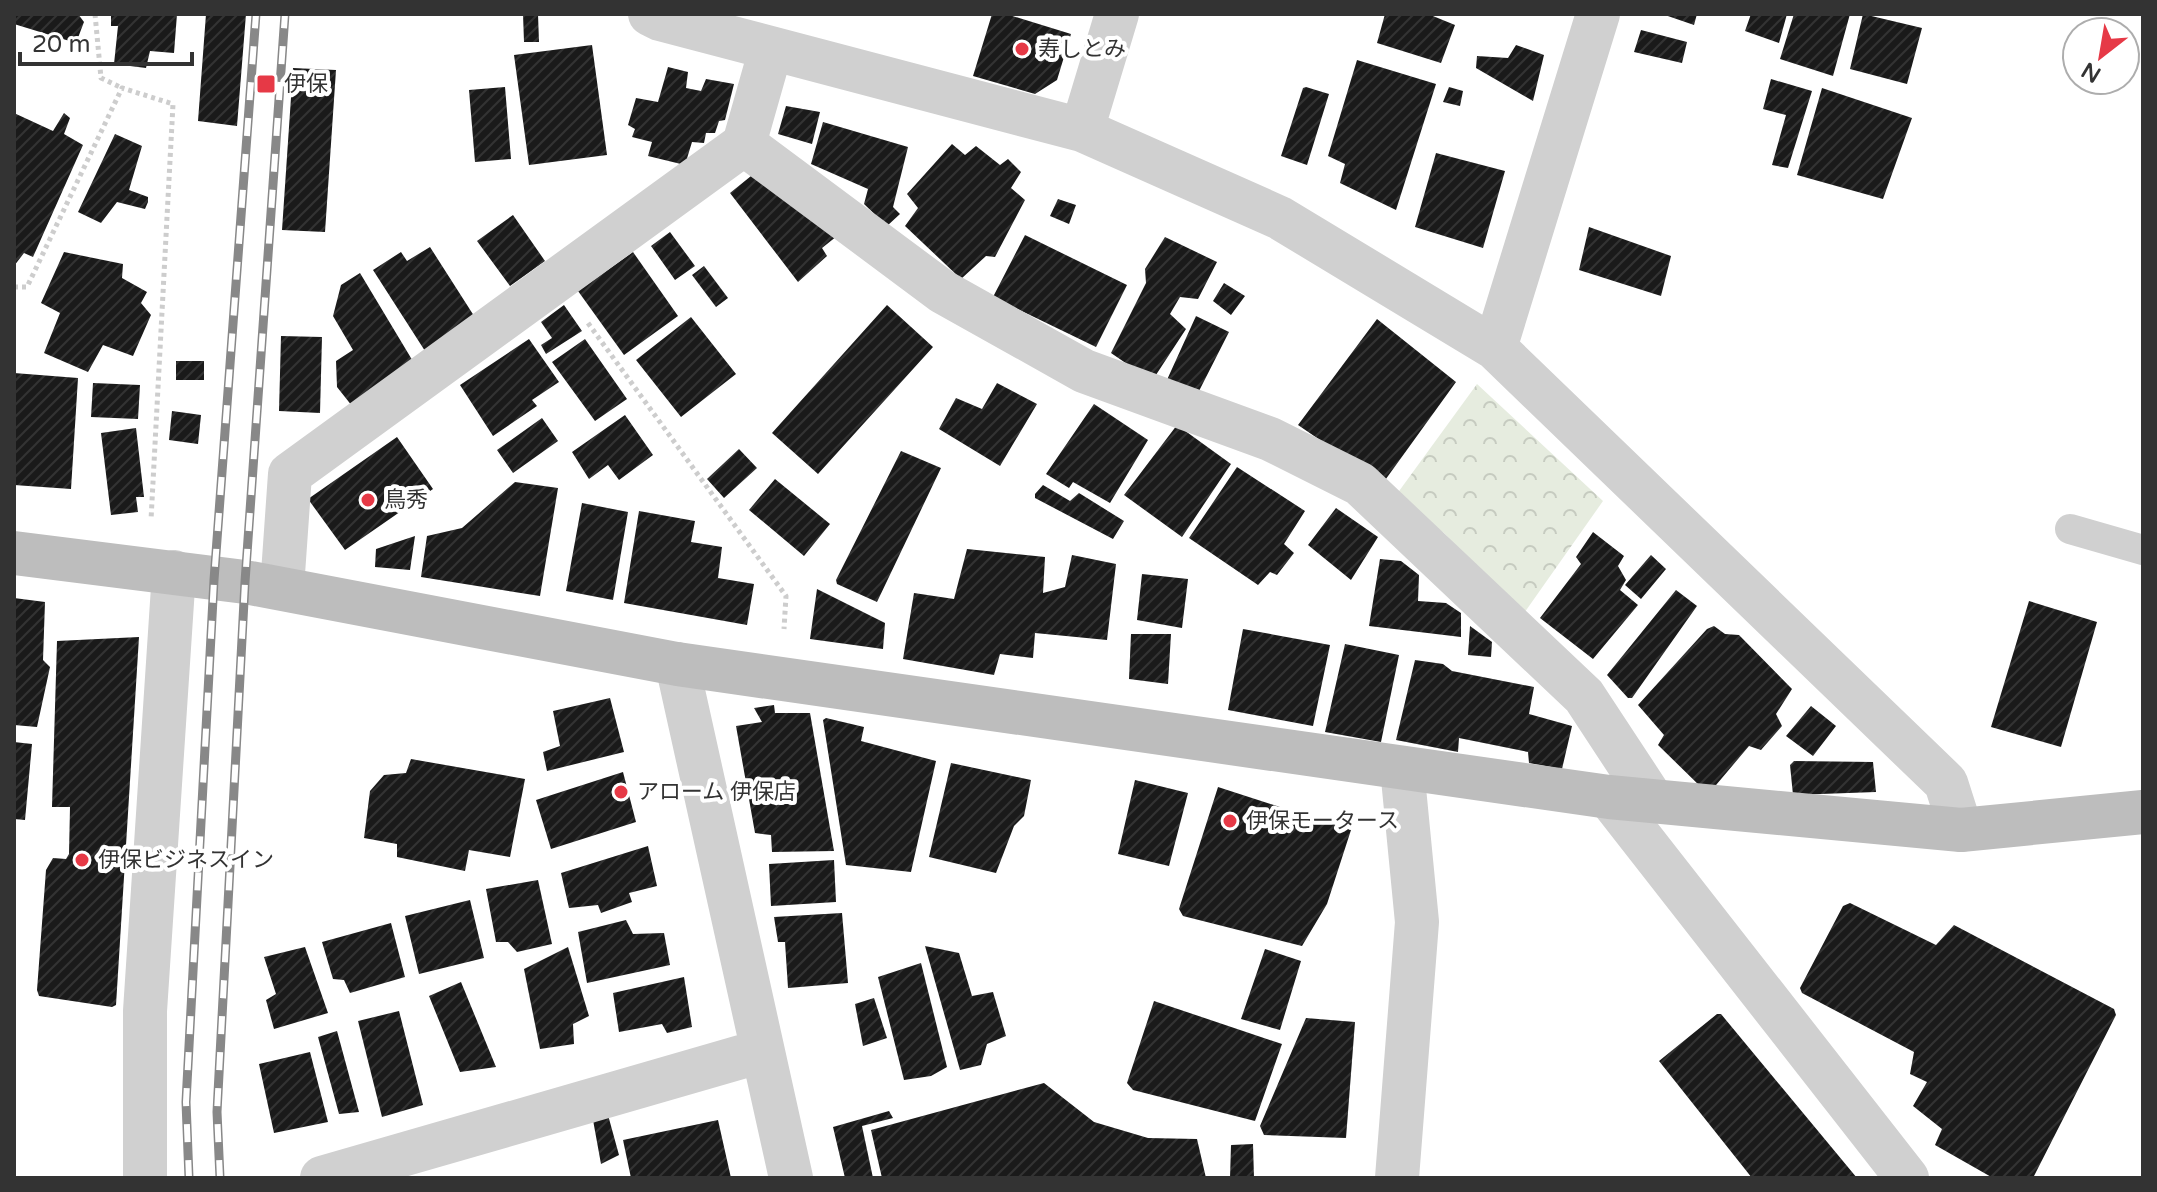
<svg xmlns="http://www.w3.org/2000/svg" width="2157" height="1192" font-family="'Varela Round','Noto Sans JP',sans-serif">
<defs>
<pattern id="park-crowns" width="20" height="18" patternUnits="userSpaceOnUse" patternTransform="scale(2)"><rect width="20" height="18" fill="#e6ecdf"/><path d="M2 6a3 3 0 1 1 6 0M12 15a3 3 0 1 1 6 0" fill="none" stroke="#c6cbc0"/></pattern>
<pattern id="building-hatch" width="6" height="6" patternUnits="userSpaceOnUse" patternTransform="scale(2)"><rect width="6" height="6" fill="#1a1a1a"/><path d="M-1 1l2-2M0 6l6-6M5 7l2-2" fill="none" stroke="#333"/></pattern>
</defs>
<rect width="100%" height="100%" fill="#fff"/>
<path fill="url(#park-crowns)" d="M1477,384L1603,501L1522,616L1444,533L1394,498Z"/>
<path fill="url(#building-hatch)" d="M14,14H78L84,22L76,43L14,24Z
M111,14H177L174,53L150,51L146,68L114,64L118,26H111Z
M206,14H246L237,126L198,121Z
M523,14H538L539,42H524Z
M992,14H1006L1071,34L1057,80L1035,94L973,76Z
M1385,14H1428L1455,25L1441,63L1377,43Z
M1662,14H1697L1694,25Z
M1751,14H1787L1779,43L1745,31Z
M1794,14H1850L1833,76L1780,59Z
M1863,14L1922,28L1907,84L1850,69Z
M1641,30L1687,42L1682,63L1634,52Z
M592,45L607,155L529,165L514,55Z
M1516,45L1544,55L1533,101L1476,68L1477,56L1508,58Z
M1357,60L1436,84L1396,210L1340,183L1345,164L1328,156Z
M668,67L688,72L686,88L701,91L706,79L734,84L725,120L719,121L715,133H706L704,143L692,142L685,165L648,156L652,142L632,137L635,129L628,125L636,98L658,102Z
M293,68L336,70L325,232L282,230Z
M1771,79L1812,91L1788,168L1772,165L1786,115L1763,109Z
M505,87L511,159L475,162L469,90Z
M1306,87L1329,94L1307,165L1281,156L1303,88Z
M1449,87L1463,91L1460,106L1443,102Z
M1822,88L1912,118L1883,199L1797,175Z
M786,106L820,112L812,144L778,134Z
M14,113L53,131L64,113L70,118L64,134L83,145L33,257L24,253L14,266Z
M823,122L908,147L893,207L900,214L887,226L864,204L868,189L811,164Z
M115,134L142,146L129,190L148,197V202L145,209L117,202L101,223L78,212Z
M952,144L965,155L976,146L1000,165L1008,159L1021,172L1011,188L1025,200L995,257L986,256L961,279L905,226L918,208L907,194Z
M1436,153L1505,171L1483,248L1415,227Z
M756,172L837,236L822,248L827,256L798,282L730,193Z
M1058,199L1076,205L1069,224L1050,216Z
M513,215L545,261L510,286L477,241Z
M1589,227L1671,256L1661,296L1579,270Z
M670,232L695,266L675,280L651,246Z
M1025,235L1127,285L1096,347L993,297Z
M1165,237L1217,262L1198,299L1180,297L1170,314L1186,329L1152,381L1111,353L1146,283L1145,269Z
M430,247L476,319L425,351L373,270L401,252L407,261Z
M64,252L123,264L122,278L147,292L141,303L151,315L133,356L103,345L88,372L44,353L60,313L41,303Z
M633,252L678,316L624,355L578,291Z
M704,266L728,298L716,307L692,275Z
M360,273L417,368L356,411L337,387L336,361L353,350L333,316L341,285Z
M1224,283L1245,296L1231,315L1213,301Z
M564,305L582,331L546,354L541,345L552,338L541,322Z
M887,305L933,347L818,474L772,433Z
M1196,316L1229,332L1199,391L1166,382Z
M691,317L736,374L681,417L636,360Z
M1377,319L1456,382L1383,483L1298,425Z
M281,336L322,337L320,413L279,411Z
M529,339L559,382L532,400L537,406L493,436L460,385Z
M585,339L627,399L595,421L552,362Z
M176,361H204V380H176Z
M14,373L78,378L71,489L14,485Z
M93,383L140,385L138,419L91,417Z
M997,383L1037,404L1000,466L939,429L956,398L982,409Z
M1094,404L1148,440L1110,503L1073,482L1069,488L1046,474Z
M172,411L201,415L198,444L169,440Z
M625,415L653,455L619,480L608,465L589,479L572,452Z
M542,418L558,441L513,473L497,450Z
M1177,425L1231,464L1182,537L1124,495Z
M136,428L144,497H136L138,512L111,515L101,433Z
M397,437L433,489L345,550L308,499Z
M739,449L757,468L724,498L707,479Z
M901,451L941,468L877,602L837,584L836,580Z
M1237,467L1305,511L1284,544L1294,553L1277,575L1270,572L1258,585L1189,538Z
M775,479L830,524L804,556L749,510Z
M515,482L558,488L540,596L421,577L427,536L462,528Z
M1043,485L1070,501L1079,493L1124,521L1113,539L1035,498V494Z
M582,503L628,512L613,600L566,591Z
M1336,508L1378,537L1351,580L1308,545Z
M639,511L695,521L691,542L722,547L718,578L754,584L747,625L624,603Z
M1593,532L1624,556L1618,566L1626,580L1620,590L1638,605L1593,659L1540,618L1581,564L1576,557Z
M415,536L410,570L375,567L376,549Z
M967,549L1045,557L1043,593L1065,587L1072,555L1116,564L1107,640L1035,633L1033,658L1000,654L994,675L903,659L914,593L954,599Z
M1651,555L1666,569L1641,599L1625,585Z
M1380,559L1401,561L1419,575L1418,601L1446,603L1461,613V637L1369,626Z
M1142,574L1188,579L1182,628L1137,620Z
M817,589L885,623L883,649L810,639Z
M1676,590L1697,606L1632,698H1628L1607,675Z
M14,598L45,602L43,660L50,667L37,727L14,725Z
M2029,601L2097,622L2061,747L1991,727Z
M1470,626L1492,642L1491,657L1468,655Z
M1714,626L1725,634L1739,635L1792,689L1776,714L1782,726L1761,750L1749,746L1711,791L1704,790L1658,745L1664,735L1638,705L1707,629Z
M1243,629L1330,645L1313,726L1228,710Z
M1131,634H1171L1168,684L1129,679Z
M139,637L116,1005L112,1007L39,996L37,990L46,870L53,858L66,859L69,854L70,807H52L57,641Z
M1345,644L1399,655L1381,742L1325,732Z
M1415,660L1443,664L1452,671L1534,687L1529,714L1572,726L1562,769L1529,763L1528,752L1459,738L1458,752L1396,740Z
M610,698L624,752L547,771L543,752L560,746L553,711Z
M774,705L775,713H810L834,851L772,852L771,835L755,833L736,726L762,722L754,708Z
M1811,706L1836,726L1813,756L1786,736Z
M826,718L864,727L861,741L936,761L911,872L846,865L823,720Z
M14,742L32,744L25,820L14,819Z
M411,759L525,779L510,857L469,850L465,871L397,857V844L364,838L370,791L384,775L406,773Z
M1794,761L1873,762L1876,792L1793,795L1790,765Z
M951,763L1031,780L1024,816L1014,826L996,873L929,857Z
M623,772L636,822L551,849L536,800Z
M1135,780L1188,793L1169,866L1118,854Z
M1218,787L1351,830L1327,904L1302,946L1183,916L1179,909Z
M648,846L657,886L629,893L632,902L601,913L598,905L569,908L561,873Z
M834,860L836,902L771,906L769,864Z
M538,880L552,944L517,952L508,942H496L486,889Z
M470,900L484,958L419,974L405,916Z
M1850,903L1936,945L1954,925L2114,1009L2116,1015L2033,1178H1993L1935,1145L1942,1129L1913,1106L1927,1082L1910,1074L1914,1052L1802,993L1800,988L1843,906Z
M842,913L848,983L788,988L785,942H778L774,917Z
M626,920L633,934L664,933L670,965L587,983L578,932Z
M391,923L405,977L350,993L344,980L333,979L322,942Z
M925,946L959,953L972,996L993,992L1006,1036L987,1044L981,1065L960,1070Z
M305,947L328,1013L274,1029L266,1000L276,994L264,957Z
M568,947L589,1016L573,1024L574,1044L540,1049L524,969Z
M1265,949L1301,961L1280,1030L1241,1019Z
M921,963L947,1067L931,1076L904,1080L878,977Z
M684,977L692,1027L667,1033L662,1024L619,1032L613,993Z
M461,982L496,1067L460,1072L429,996Z
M874,998L887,1038L863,1046L855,1004Z
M1154,1001L1282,1044L1255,1121L1133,1090L1127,1083Z
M399,1011L423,1105L382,1117L358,1021Z
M1717,1014H1721L1857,1178H1752L1659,1061Z
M1306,1018L1355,1022L1346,1138L1264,1135L1260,1126Z
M337,1031L359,1112L339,1114L318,1037Z
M310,1052L328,1122L274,1133L259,1064Z
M1044,1083L1094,1122L1148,1138L1197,1139L1206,1178H882L871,1130Z
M889,1111L893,1118L862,1126L873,1178H845L833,1127Z
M608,1115L619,1155L601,1164L593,1120Z
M718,1120L731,1178H631L623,1140Z
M1253,1144L1254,1178H1230L1231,1145Z"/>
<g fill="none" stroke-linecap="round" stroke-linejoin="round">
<path stroke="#cdcdcd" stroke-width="5" stroke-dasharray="4 4" stroke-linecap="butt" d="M95,14L101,78L122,88
M14,287H27L122,88L173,104L151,520
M588,323L786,596L784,629"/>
<path stroke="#d0d0d0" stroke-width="30" d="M2070,529L2143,550"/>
<path stroke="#d0d0d0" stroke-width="44" d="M650,14L660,19L1082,130L1280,218L1495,348L1946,783L1961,830
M1082,130L1117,14
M744,144L943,292L1084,371L1270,439L1360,484L1584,696L1653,801
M1495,348L1598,14
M282,588L290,474L744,144L771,49
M677,664L791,1178
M1609,797L1907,1178
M145,1178V1011L174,572
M322,1178L762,1051
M1397,1178L1417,922L1402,768"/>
<path stroke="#bdbdbd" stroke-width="44" d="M14,553L245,582L677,664L1609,797L1961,830L2143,812"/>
<defs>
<path id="rail" d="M189,1178L186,1102L214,580L256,14
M220,1178L217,1112L245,582L285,14"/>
</defs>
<use href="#rail" stroke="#888" stroke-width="9"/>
<use href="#rail" stroke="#fff" stroke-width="6" stroke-dasharray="18" stroke-linecap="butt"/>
</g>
<g fill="#e63946" stroke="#fff" stroke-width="3">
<circle cx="1022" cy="49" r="8"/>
<rect x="256" y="74" width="20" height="20" rx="4"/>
<circle cx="368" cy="500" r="8"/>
<circle cx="621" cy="792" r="8"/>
<circle cx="1230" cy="821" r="8"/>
<circle cx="82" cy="860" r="8"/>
</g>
<g text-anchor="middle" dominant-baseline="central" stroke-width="8" stroke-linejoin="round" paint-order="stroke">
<g font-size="22" fill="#333" stroke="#fff" text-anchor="start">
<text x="1038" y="49">寿しとみ</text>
<text x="284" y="84">伊保</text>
<text x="384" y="500">鳥秀</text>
<text x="637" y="792">アローム 伊保店</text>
<text x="1246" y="821">伊保モータース</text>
<text x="98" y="860">伊保ビジネスイン</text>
</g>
</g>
<rect width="2157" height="1192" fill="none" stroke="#333333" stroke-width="32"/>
<g transform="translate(2101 56) rotate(211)"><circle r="38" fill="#ffffff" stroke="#adadad" stroke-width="2"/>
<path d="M0-6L14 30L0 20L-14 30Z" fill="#e63946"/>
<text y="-12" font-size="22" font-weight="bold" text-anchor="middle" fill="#333333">N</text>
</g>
<path d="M20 52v12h172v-12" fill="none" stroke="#333333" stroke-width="4"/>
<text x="32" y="52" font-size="24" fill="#333333" stroke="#ffffff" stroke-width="6" paint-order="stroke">20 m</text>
</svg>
